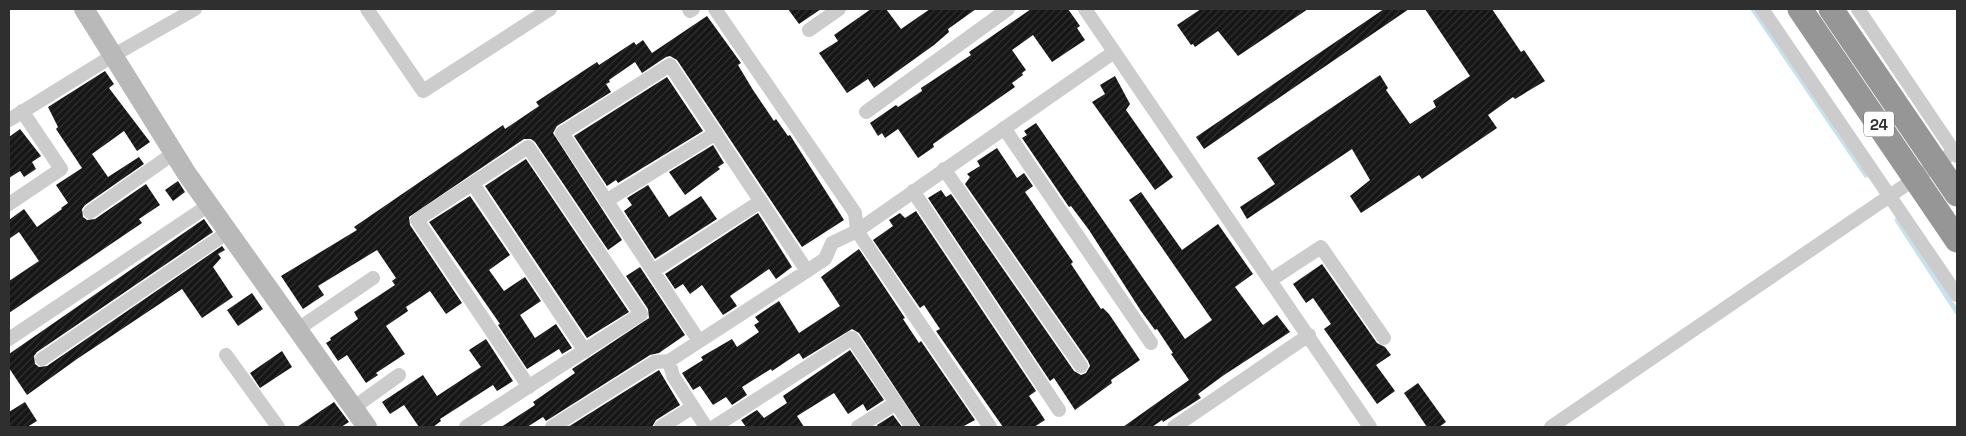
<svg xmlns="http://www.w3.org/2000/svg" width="1966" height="436" font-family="'Space Grotesk',sans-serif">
<defs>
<pattern id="building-hatch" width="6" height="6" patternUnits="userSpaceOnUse" patternTransform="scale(1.25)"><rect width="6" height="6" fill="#161616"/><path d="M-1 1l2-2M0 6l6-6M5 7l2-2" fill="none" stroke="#303030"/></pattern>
</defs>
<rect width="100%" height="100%" fill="#fff"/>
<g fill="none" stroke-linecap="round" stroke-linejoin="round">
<path stroke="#c6e2ee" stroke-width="5" d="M1753,9L1866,175
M1897,220L1957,312"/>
</g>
<path fill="url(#building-hatch)" d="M788,9H821L799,24Z
M871,9H886L901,29L930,9H976L948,29L949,32L934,45L874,88L868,79L847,93L819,53L838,41L834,35Z
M1031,9H1068L1080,26L1077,28L1085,40L1052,62L1033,35L1012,50L1026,70L1022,73L1023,75L1012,83L1015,87L933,144L934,147L918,158L898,129L885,138L882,133L878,136L870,123L896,105L898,107L922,91L921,88L971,55L969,52Z
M1201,9H1308L1238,56L1218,31L1195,47L1193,44L1191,45L1177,25Z
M1384,9H1409L1204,149L1196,137Z
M1425,9H1492L1521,52L1524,50L1545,81L1515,99L1513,97L1488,115L1497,128L1422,179L1419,175L1361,213L1350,196L1370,180L1352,149L1247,219L1240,207L1275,184L1257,158L1380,75L1388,88L1386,90L1410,124L1436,107L1433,101L1470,76Z
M707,16L741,63L738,65L753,90L774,121L776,119L788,136L790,135L844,220L802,247L677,60L670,56L666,57L642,73L635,62L609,80L610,82L606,84L611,92L557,126L553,133L622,240L608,250L535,142L531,139H524L409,217L410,225L462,303L446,314L430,291L406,307L408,311L386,326L405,354L376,373L378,375L366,383L347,355L338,361L326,343L331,340L330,338L358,319L354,312L395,285L392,281L396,278L377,250L318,286L324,295L303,309L281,276L357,230L354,227L503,125L505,129L539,106L536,102L597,62L599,65L634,42L636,45L643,40L652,53Z
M105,71L114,84L109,88L150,142L137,151L124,131L92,154L108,177L139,157L144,164L85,205L82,209L83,217L87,220L95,219L146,184L160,205L139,219L142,223L9,313V281L39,261L19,232L9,239V220L24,209L37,227L62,209L61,208L68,203L56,185L82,168L56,129L58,127L48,107Z
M1115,76L1130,104L1126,110L1173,177L1155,190L1092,102L1105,94L1100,85Z
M667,77L703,131L618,183L616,180L607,186L574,136Z
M1036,123L1185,339L1212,320L1129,200L1141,192L1182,250L1218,224L1253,274L1235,287L1263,325L1277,315L1290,332L1224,375L1198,394L1201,398L1163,422L1162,420L1152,427H1123L1189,380L1171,354L1173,353L1157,329L1155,330L1141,311L1089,230L1071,206L1069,207L1022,138L1027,135L1024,131Z
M20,129L41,156L32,162L36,169L24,177L20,171L9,178V137Z
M713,145L724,163L718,167L720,169L685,195L669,172Z
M997,148L1017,178L1024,173L1033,186L1025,192L1073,262L1071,264L1101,309L1103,308L1109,314L1140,360L1111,380L1112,383L1075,410L1054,378L1050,381L928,198L941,190L946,197L951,194L1074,371L1081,375L1086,373L1090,366L1088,361L965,184L970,177L967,174L980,166L977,161Z
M526,159L629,312L587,338L485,186Z
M178,181L185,192L173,201L165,190Z
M648,185L669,217L701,196L717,219L655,259L624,211L632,205L627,198Z
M470,196L510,255L489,270L504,291L525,277L541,301L520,315L535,338L556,324L572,348L562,354L559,349L527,369L498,325L500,324L429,222Z
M916,211L1036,391L1029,396L1045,420L1034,427H1003L936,331L940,329L924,305L920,308L873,240L893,226L889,220L900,213L905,218Z
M758,213L792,267L776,279L769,269L730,296L737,306L723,315L702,285L690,294L683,284L675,289L665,274Z
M204,219L213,232L37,352L34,356L35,364L39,367L47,366L222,246L225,250L218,254L221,258L213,267L233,297L202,318L182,289L77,359L27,395L9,368V354Z
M859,249L905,318L903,319L919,343L921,341L975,420L962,427H921L859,333L852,329L803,359L799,353L772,371L771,369L742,387L747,395L732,405L726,397L713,405L700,386L693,390L682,373L703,360L701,357L732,339L737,347L759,332L754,325L759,322L755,317L779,301L799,333L840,306L821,277Z
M1322,264L1377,343L1385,347L1391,355L1376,365L1395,391L1377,404L1324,329L1331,324L1313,298L1306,303L1293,284Z
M640,267L685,335L659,353L650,355L546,421L543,417L527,427H501L535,405L533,402L575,373L572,369L649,318L648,309L626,276Z
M252,293L263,309L238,326L227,310Z
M486,339L513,381L497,391L493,385L440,419L441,421L433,427H419L404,405L390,414L382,402L423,375L437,396L481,367L469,350Z
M850,350L884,400L867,411L863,404L848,414L834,393L797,416L804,427H746L741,420L757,410L764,418L787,403L783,396Z
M282,351L292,367L260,388L250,373Z
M659,370L680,405L656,420L652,427H568Z
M1418,383L1446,422L1439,427H1427L1404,393Z
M25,402L37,421L27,427H9V412Z
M334,402L349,422L341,427H297Z
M893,415L902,427H878L877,425Z"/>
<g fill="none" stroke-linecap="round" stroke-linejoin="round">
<path stroke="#ccc" stroke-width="14" d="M367,9L423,91L550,9
M689,9L690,11L693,9
M715,9L855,213L857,231L990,427
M1085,9L1370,427
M1762,9L1957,295
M1858,9L1957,156
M809,30L839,9
M866,112L1008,9
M9,120L114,55L195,9
M1004,128L1151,343
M944,169L1081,366
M473,184L585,351
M913,191L1059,410
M606,201L716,133
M9,204L61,169L22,111
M90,212L174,153
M653,271L761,201
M1271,280L1321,247L1384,338
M298,329L373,278
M9,339L209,205
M699,341L562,133L670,65L807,271
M226,355L278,427
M42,359L228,232
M669,361L673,376L706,427
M353,408L399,375
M466,427L641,314L528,147L417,220L529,387
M552,427L655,362L669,361L807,271L825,259L832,243L857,231L1114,52
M661,427L693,407
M714,427L852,338L912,427
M858,427L896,403
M1174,427L1309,335
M1551,427L1957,150"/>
<path stroke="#b9b9b9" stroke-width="20" d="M84,9L187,174L367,427"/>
<path stroke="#969696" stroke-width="25" d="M1800,9L1957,240
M1831,9L1957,194"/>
</g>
<g text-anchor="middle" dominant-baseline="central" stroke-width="5" stroke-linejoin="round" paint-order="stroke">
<rect fill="#fff" stroke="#6d6d6d" stroke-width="1" x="1864" y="111.5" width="30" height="25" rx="4"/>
<g font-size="15" font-weight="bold" fill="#2f2f2f">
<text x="1879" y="124">24</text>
</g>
</g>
<rect width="1966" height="436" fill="none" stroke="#2f2f2f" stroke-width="20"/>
</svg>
